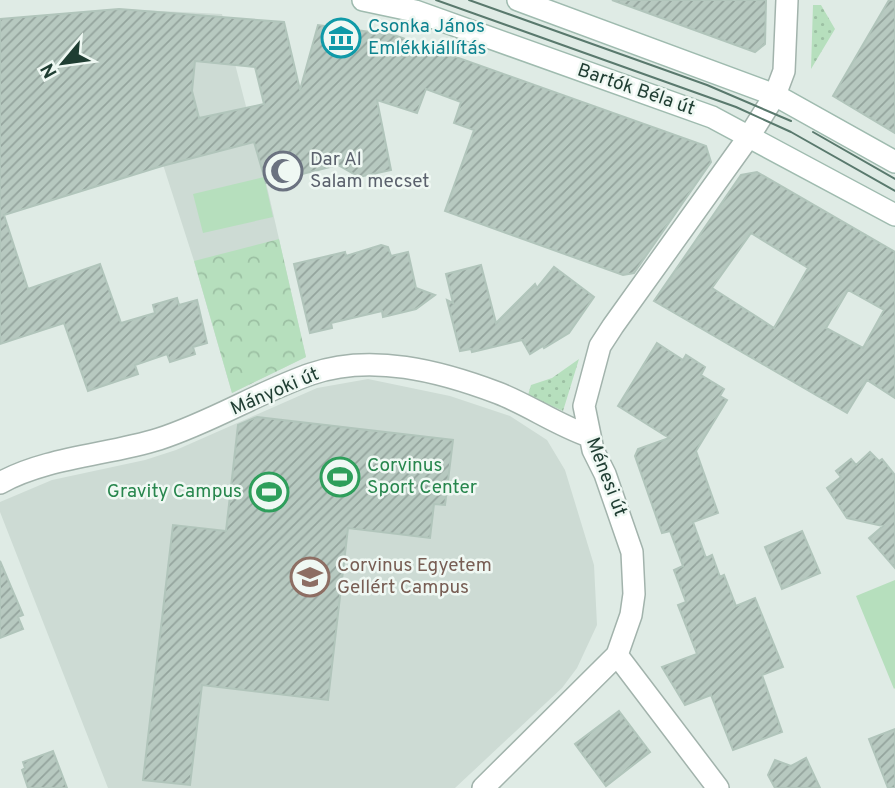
<svg xmlns="http://www.w3.org/2000/svg" width="895" height="788" font-family="Overpass,sans-serif">
<defs>
<pattern id="grass-dots" width="8" height="8" patternUnits="userSpaceOnUse" patternTransform="scale(1.75)"><rect width="8" height="8" fill="#b6dfbd"/><path d="M2 2h.1M6 6h.1" fill="none" stroke="#9cc0a3" stroke-width="1.8" stroke-linecap="round"/></pattern>
<pattern id="park-crowns" width="20" height="18" patternUnits="userSpaceOnUse" patternTransform="scale(1.75)"><rect width="20" height="18" fill="#b6dfbd"/><path d="M2 6a3 3 0 1 1 6 0M12 15a3 3 0 1 1 6 0" fill="none" stroke="#9cc0a3"/></pattern>
<pattern id="building-hatch" width="6" height="6" patternUnits="userSpaceOnUse" patternTransform="scale(1.75)"><rect width="6" height="6" fill="#b7c9c0"/><path d="M-1 1l2-2M0 6l6-6M5 7l2-2" fill="none" stroke="#94a49d"/></pattern>
</defs>
<rect width="100%" height="100%" fill="#dfebe5"/>
<path fill="#cddbd4" d="M119,9L222,14L268,191L306,357L232,393L194,261L120,31Z
M368,379L450,396L510,416L547,440L565,470L594,565L597,625L577,668L562,688L455,788H108L0,512V502L52,480L145,460L176,450L317,388Z"/>
<path fill="url(#grass-dots)" d="M813,5H821L835,29L811,69Z
M579,359L563,411L528,395L531,385L552,378Z"/>
<path fill="url(#park-crowns)" d="M279,239L306,357L232,393L194,261Z"/>
<path fill="#b6dfbd" d="M264,177L273,217L203,233L193,194Z
M895,580V688L894,689L856,596Z"/>
<path fill="url(#building-hatch)" stroke="#b1c5bb" stroke-width="2" fill-rule="evenodd" d="M612,0H766L765,44L755,52Z
M889,0H895V133L833,96Z
M119,9L284,22L300,90L318,25L394,35L706,146L711,162L634,273L623,275L445,211L474,130L454,123L461,102L426,89L417,113L377,100L391,170L359,177L338,165L266,183L254,142L162,166L4,215L28,289L100,264L121,323L155,313L153,305L177,298L179,305L197,300L207,343L193,347L195,354L170,362L167,354L135,365L138,374L88,391L64,323L0,344V19ZM195,61L255,67L264,104L199,118L192,91Z
M757,172L895,252V398L867,380L847,413L654,301L741,175ZM751,233L808,268L774,328L712,288ZM848,290L884,310L863,348L826,328Z
M381,245L388,247L391,256L408,252L416,288L435,295L416,309L383,317L382,311L331,323L332,328L310,333L294,264L345,252L346,256Z
M481,265L496,323L535,284L537,288L554,267L594,297L569,333L544,348L543,346L530,354L522,340L472,352L471,349L460,351L447,300L453,303L446,274Z
M657,343L683,360L686,355L705,367L701,375L724,389L720,396L727,400L696,451L718,513L693,522L706,558L712,555L720,577L724,575L736,606L755,598L783,667L762,675L782,732L733,750L711,695L685,705L662,667L697,654L678,605L686,602L674,570L683,566L670,531L662,533L635,456L638,449L669,438L618,406Z
M257,417L453,440L445,505L434,504L430,538L348,528L328,700L202,685L190,785L143,780L173,525L226,531L238,425Z
M870,452L879,461L882,459L895,475V568L869,538L883,526L847,518L827,488L841,477L836,471L851,459L856,465Z
M802,531L820,573L782,589L765,547Z
M0,561L23,615L18,617L23,629L0,638Z
M619,711L650,752L606,786L575,744Z
M895,729V788H888L869,739Z
M53,751L67,788H28L22,770L25,768L23,762Z
M806,758L820,788H775L768,775L775,760L791,766Z"/>
<g fill="none" stroke-linecap="round" stroke-linejoin="round">
<defs>
<path id="minor" d="M0,483C47,457 108,455 159,439C212,422 259,392 311,374C371,353 440,371 498,393C529,405 557,425 589,436
M617,655L718,788
M483,788L617,655L631,615L634,594L632,552L605,474L593,450L584,406L600,346L613,326L750,135L775,95L784,71L787,0"/>
<path id="secondary" d="M363,0L415,11L712,117L895,215
M518,0L775,95L895,162"/>
</defs>
<use href="#minor" stroke="#a2b3ac" stroke-width="24"/>
<use href="#secondary" stroke="#9fbbaf" stroke-width="24"/>
<use href="#minor" stroke="#fff" stroke-width="21"/>
<use href="#secondary" stroke="#fff" stroke-width="21"/>
<path stroke="#59796d" stroke-width="2" d="M436,0L736,107L791,132L895,191
M469,0L707,85L791,121
M813,132L895,179"/>
</g>
<defs>
<symbol id="museum-ring" viewBox="-11 -11 22 22"><circle r="9.5" fill="#eff8f3" stroke="#0f9aa8" stroke-width="1.5"/><path d="M0-6L6-3V-2H-6V-3ZM-5-1h2V3h-2ZM-1-1h2V3h-2ZM3-1h2V3H3ZM-6 4H6V6H-6Z" fill="#0f9aa8"/></symbol>
<symbol id="mosque-ring" viewBox="-11 -11 22 22"><circle r="9.5" fill="#eff8f3" stroke="#6b7280" stroke-width="1.5"/><path d="M3.5-4.9A6 6 0 1 0 3.5 4.9A5 5 0 1 1 3.5-4.9Z" fill="#6b7280"/></symbol>
<symbol id="stadium-ring" viewBox="-11 -11 22 22"><circle r="9.5" fill="#eff8f3" stroke="#2e9e5b" stroke-width="1.5"/><path d="M0-5a6.5 5 0 1 0 0 10a6.5 5 0 1 0 0-10ZM-3.5-1.8h7v3.6h-7Z" fill="#2e9e5b"/></symbol>
<symbol id="university-ring" viewBox="-11 -11 22 22"><circle r="9.5" fill="#eff8f3" stroke="#8d6e63" stroke-width="1.5"/><path d="M0-5L7-2L0 1L-7-2ZM-4 1L0 2.5L4 1V4Q0 6-4 4Z" fill="#8d6e63"/></symbol>
</defs>
<g fill-rule="evenodd">
<use href="#museum-ring" x="319" y="16" width="44" height="44"/>
<use href="#mosque-ring" x="261" y="149" width="44" height="44"/>
<use href="#stadium-ring" x="318" y="455" width="44" height="44"/>
<use href="#stadium-ring" x="247" y="470" width="44" height="44"/>
<use href="#university-ring" x="288" y="555" width="44" height="44"/>
</g>
<g text-anchor="middle" dominant-baseline="central" stroke-width="5" stroke-linejoin="round" paint-order="stroke">
<g font-size="19" fill="#0d838f" stroke="#eff8f3" text-anchor="start">
<text x="368" y="27">Csonka János<tspan x="368" dy="22">Emlékkiállítás</tspan></text>
</g>
<g font-size="19" fill="#1f3d32" stroke="#eff8f3">
<text transform="translate(636 90) rotate(19)">Bartók Béla út</text>
<text transform="translate(275 392) rotate(-23)">Mányoki út</text>
<text transform="translate(606 477) rotate(69)">Ménesi út</text>
</g>
<g font-size="19" fill="#5b616d" stroke="#eff8f3" text-anchor="start">
<text x="310" y="160">Dar Al<tspan x="310" dy="22">Salam mecset</tspan></text>
</g>
<g font-size="19" fill="#27864d" stroke="#eff8f3" text-anchor="start">
<text x="367" y="466">Corvinus<tspan x="367" dy="22">Sport Center</tspan></text>
<text x="242" y="492" text-anchor="end">Gravity Campus</text>
</g>
<g font-size="19" fill="#785e54" stroke="#eff8f3" text-anchor="start">
<text x="337" y="566">Corvinus Egyetem<tspan x="337" dy="22">Gellért Campus</tspan></text>
</g>
</g>
<g transform="translate(63 63) rotate(241)" stroke="#eff8f3" stroke-width="5" paint-order="stroke">
<path d="M0-5L12 26L0 18L-12 26Z" fill="#1f3d32"/>
<text y="-10" font-size="19" font-weight="bold" text-anchor="middle" fill="#1f3d32">N</text>
</g>
</svg>
